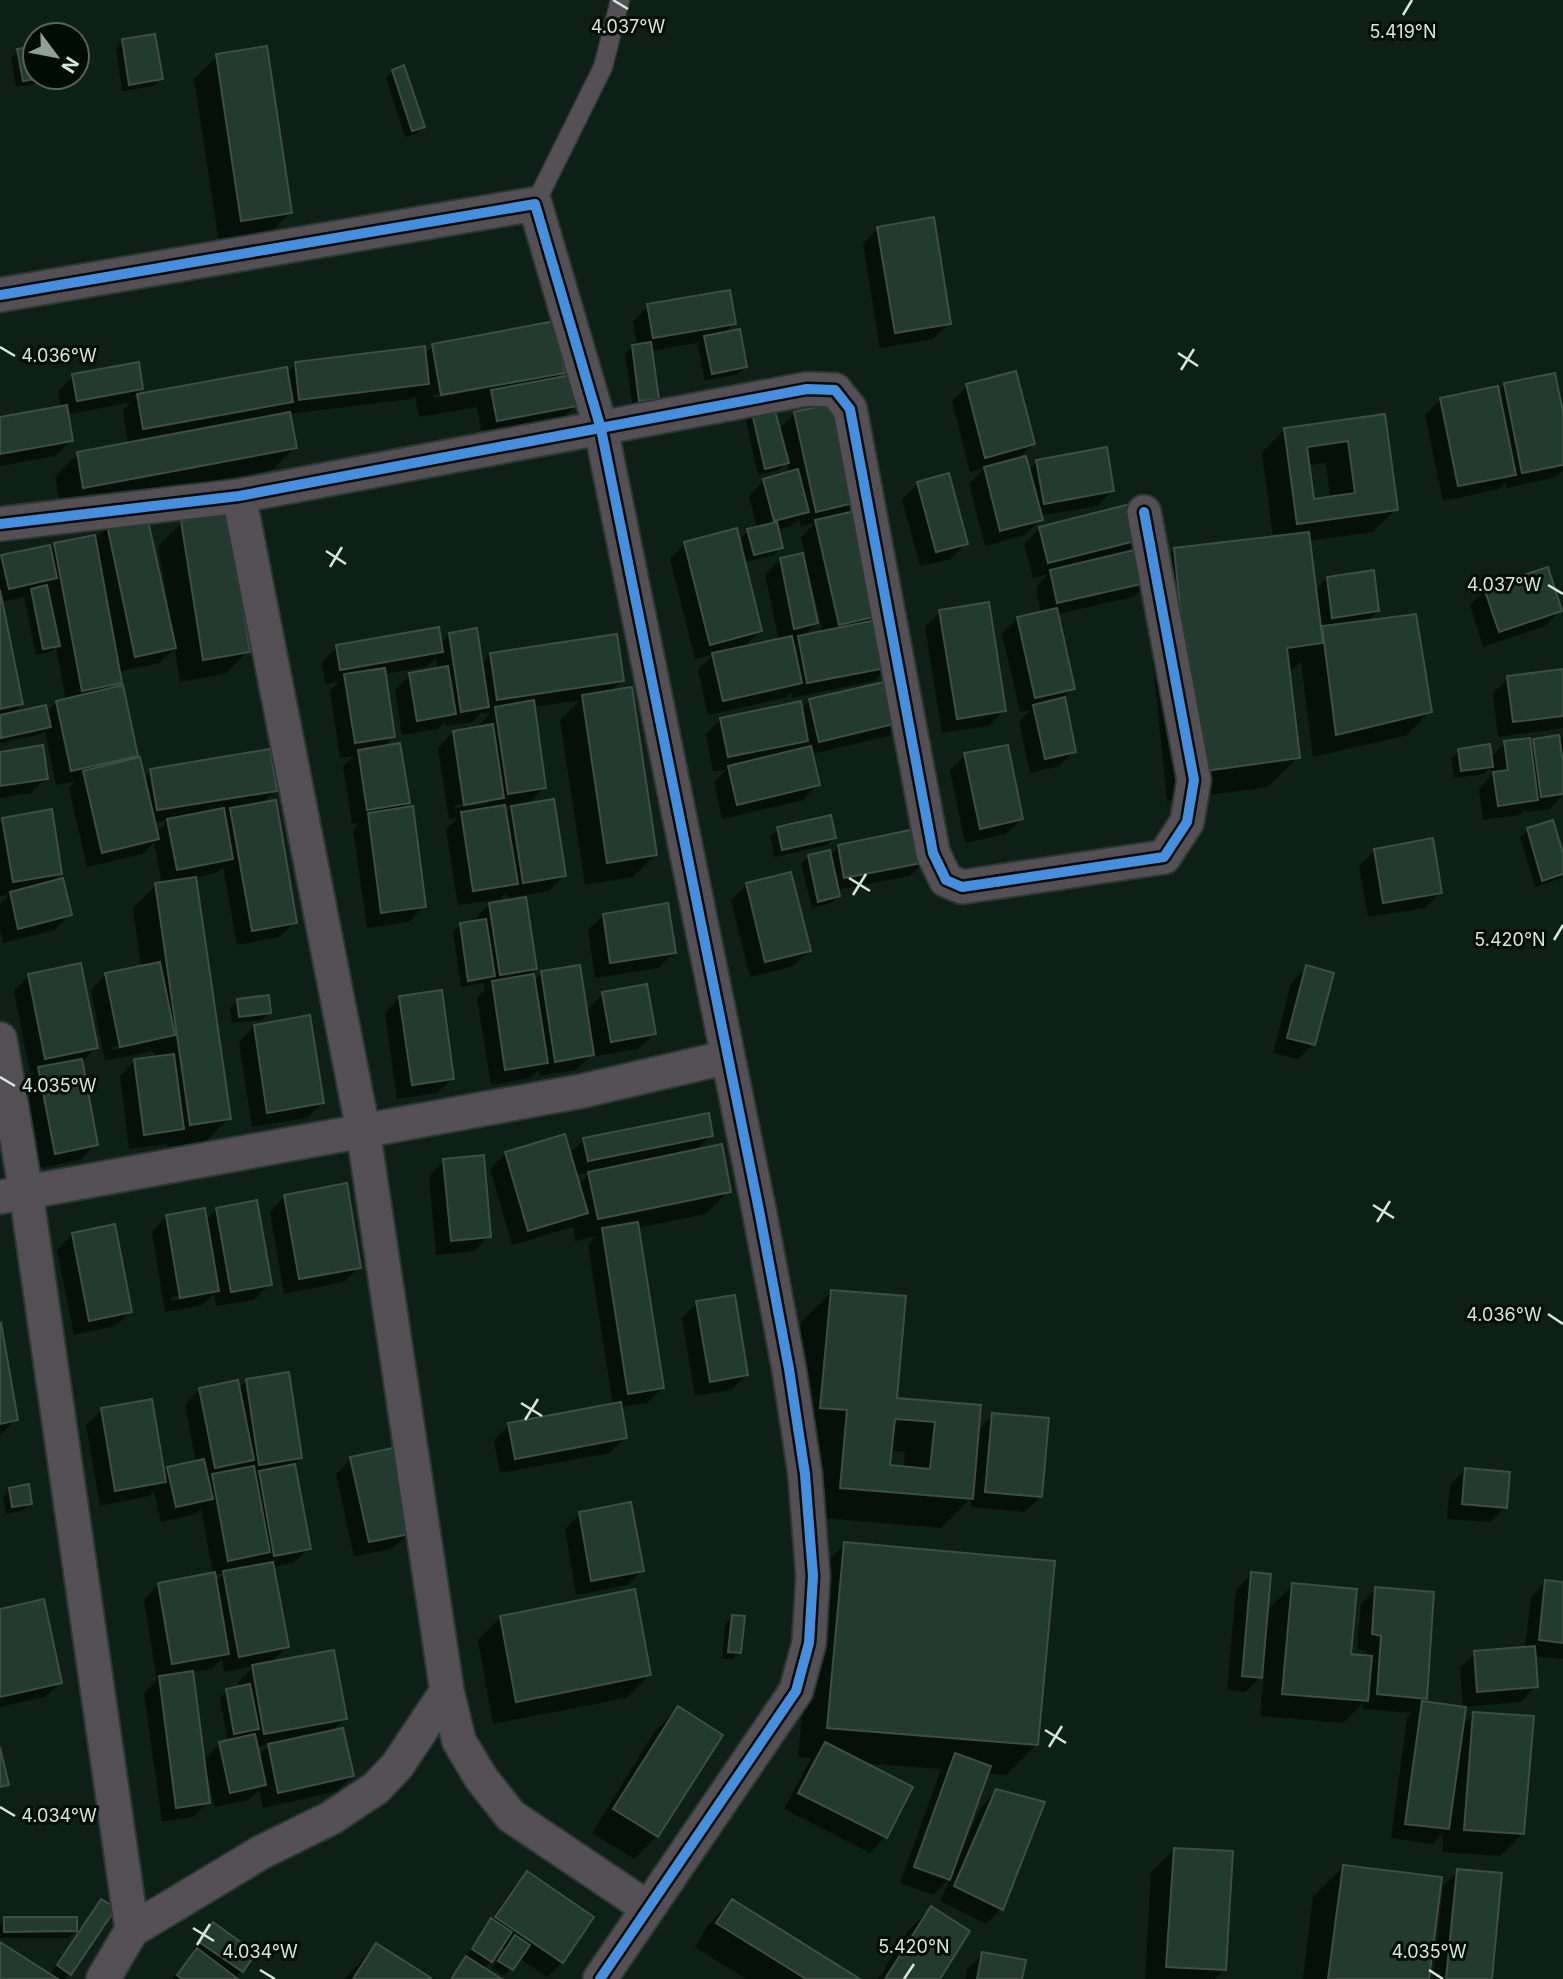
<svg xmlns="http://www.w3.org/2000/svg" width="1563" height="1979" font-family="Inter,sans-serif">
<rect width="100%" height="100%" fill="#0d1f16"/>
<path fill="#0007" fill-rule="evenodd" d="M123,41L161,79L153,86L122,91L116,48Z
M35,48V77H62L59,80L16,87L11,58L18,51Z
M217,56L290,213L267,236L219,243L194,79Z
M393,71L423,127L416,134L405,137L386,78Z
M878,228L949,324L933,339L880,348L863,244Z
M648,306L734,323L723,334L745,367L738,374L705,381L698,345L701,342L650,351L657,398L649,405L633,408L625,354L633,346H637L633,321Z
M433,346L563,372L555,380L575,406L560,421L482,435L477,407L419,417L415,396L411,399L289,414L295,447L272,470L61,510L55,477L78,454L128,444L123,411L131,402L66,415L71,441L55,456L0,466V419L61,408L58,391L73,376L142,388L133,397L286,369L287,373L296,364L424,355ZM539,376V379L433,398V395Z
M1505,385L1563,422V470L1556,477L1507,488L1506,482L1499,489L1443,501L1425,415L1441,399L1498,392Z
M967,386L1033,444L1017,460L1028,471L1037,462L1113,490L1097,506L1040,516L1041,519L1025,535L985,546L969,484L985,468L970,472L952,401Z
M753,414L778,430L794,414L860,500L845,515L876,615L868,623L889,666L874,681L792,698L791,692L785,698L708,715L698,670L714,654L695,659L670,559L685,543L738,541L748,531L757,529L749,496L764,480L789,473L787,463L779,470L758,475L746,421ZM799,519L801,526L815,523L801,537L805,554L781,559L765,575L779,640L743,648L760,631L744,562L774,555L781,547L777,530L791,526ZM809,588H812L823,633L803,637L816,623Z
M1384,416L1396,509L1373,532L1309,541L1315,591L1327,578L1378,611L1366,622L1430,711L1407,735L1313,757L1301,662L1288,673L1298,757L1268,787L1167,801L1145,585L1133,597L1057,614L1073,688L1063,698L1074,751L1059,766L1030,773L1019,721L1031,710L1020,712L1002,634L1018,618L1041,613L1036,587L1048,574L1033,578L1024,544L1040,528L1141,539L1125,554L1147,577L1174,549L1273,538L1262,452L1285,429ZM1326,463L1330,498L1312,501L1307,465Z
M918,484L966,543L951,559L920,566L902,499Z
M181,523L248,651L225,674L180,682L175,648L159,663L118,672L120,682L113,690L136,755L130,762L143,779L151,771L275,790L261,804L295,922L280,937L237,945L223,867L216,873L194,878L229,1118L206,1141L168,1147L167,1144L129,1149L120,1076L135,1061L155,1058L153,1051L105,1061L91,990L106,974L141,967L133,908L156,885L162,884L154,842L142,854L87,867L69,788L76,781L56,785L45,731L42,734L0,743V559L2,557L49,551L55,545L94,541L108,527L165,604H168L158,546ZM24,597L36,655L51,652L56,647L66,700L57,702L46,713L11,714L22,704L1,602ZM169,820L156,833L153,823ZM152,1038V1042L112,1050V1047Z
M1485,590L1560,611L1545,626L1483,647L1470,605Z
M940,612L1004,710L989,726L942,733L925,627Z
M450,634L481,665L491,654L622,680L610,693L656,854L633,877L585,885L560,720L580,700L533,707L545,787L527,805L564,876L549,891L508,898L507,892L501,899L458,905L446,829L458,818L449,819L438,748L453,732L481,728L480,724L490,713L482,714V712L472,722L446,726L445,722L438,729L402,735L395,690L410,675L437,670L436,658L426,667L384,674L393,737L383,747L408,802L400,810L424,906L409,922L367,928L353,830L360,823L352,824L343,766L354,756L340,758L330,691L339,682L325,684L322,662L337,647L440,644ZM488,799V803L455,808V805ZM514,805L505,814L504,807Z
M1563,670V728L1498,737L1493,693L1508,678Z
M810,700L904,721L889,736L811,754L818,784L803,800L722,819L714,782L727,769L713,772L706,734L721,719L801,710Z
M1563,738V795L1550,809L1526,812V809L1520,815L1483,820L1479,789L1492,775L1491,767L1484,774L1454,778L1451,758L1459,751L1490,758L1505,743L1529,745L1534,740L1559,742Z
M0,754L46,778L31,793L0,798Z
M965,755L1022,819L1006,834L965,843L950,770Z
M3,820L60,873L50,884L70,914L55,930L3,943L0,929V904L9,895L0,896V823Z
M778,829L834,838L827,845L775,857L770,836Z
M1528,830L1563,860V876L1559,879L1535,887L1520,837Z
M839,846L925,861L910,876L837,890L838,896L831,903L812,908L801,864L809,856H829Z
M1375,850L1440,893L1425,908L1368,917L1359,866Z
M746,885L809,951L793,966L750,977L731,900Z
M489,904L535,969L527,977L534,981L542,973L585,1012L603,994L654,1034L638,1049L596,1056L591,1031H588L592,1055L576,1070L540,1076L539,1070L531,1078L491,1085L477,998L485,989L484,983L461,987L453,932L460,925L475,923L474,920Z
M604,915L674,953L658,968L595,978L588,930Z
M1307,967L1313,1044L1298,1059L1273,1053L1291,983Z
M29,975L96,1047L81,1063L96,1144L81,1160L40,1168L23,1084L35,1072L30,1073L14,991Z
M400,997L453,1078L437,1093L397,1099L385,1013Z
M238,1001L269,1013L262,1020L232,1023L230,1008Z
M254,1026L322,1103L307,1118L252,1127L239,1042Z
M711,1135L694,1152L729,1191L706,1214L637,1228L662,1388L647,1403L620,1407L625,1438L610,1453L500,1473L494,1440L509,1425L613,1405L588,1245L596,1236L575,1241L573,1227L512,1245L490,1169L506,1153L569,1154L584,1140ZM591,1172L578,1185L575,1175Z
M444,1161L489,1236L474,1251L436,1255L429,1176Z
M285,1196L359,1267L344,1282L284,1294L270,1212Z
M217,1209L270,1284L254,1300L216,1306L214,1294L202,1305L165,1312L152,1232L167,1216L206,1220ZM202,1292V1295L172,1301L171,1297Z
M73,1234L131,1311L115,1326L74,1335L57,1250Z
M832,1292L895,1400L977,1431L993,1415L1041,1496L1025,1512L971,1507V1498L941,1528L810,1517L818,1439L791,1437L801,1322ZM890,1451L905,1452L904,1468L889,1466Z
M697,1303L746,1375L731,1390L695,1396L682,1318Z
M0,1325L16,1420L0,1435Z
M247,1380L300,1458L294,1464L309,1548L294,1563L273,1567L287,1646L271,1663L345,1718L330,1733L352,1776L337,1791L263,1808L259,1790L249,1800L215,1807L207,1772H204L208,1802L193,1817L162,1822L144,1693L157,1680L144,1600L159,1584L213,1574L201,1509L196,1514L161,1522L154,1491L149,1496L100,1506L86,1425L102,1410L163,1474L168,1469L196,1462L185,1405L200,1389H238ZM224,1573L215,1582L214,1575ZM222,1659L224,1672L254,1666L238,1682L239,1688L227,1691L220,1698L228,1742L220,1744L203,1761L191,1672L212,1669ZM271,1744L258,1756L256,1747Z
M351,1459L409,1533L393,1548L354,1557L336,1474Z
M1466,1469L1505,1507L1490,1522L1447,1519L1450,1485Z
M10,1490L30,1503L23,1510L6,1514L3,1497Z
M580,1514L642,1570L627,1585L576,1595L565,1529Z
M845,1544L1036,1745L1006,1775L986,1773L957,1854L960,1855L981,1807L996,1791L1043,1804L1001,1909L986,1924L940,1901L951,1877L933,1895L900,1883L941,1769L861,1763L910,1788L885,1837L870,1853L784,1809L811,1758L798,1757L815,1574Z
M1251,1574L1266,1611L1293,1585L1349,1656L1366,1657L1367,1652L1357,1649L1361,1604L1376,1589L1425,1698L1420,1703L1463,1708L1460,1668L1475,1653L1525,1648L1531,1597L1546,1582L1563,1583V1659L1534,1656L1536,1686L1521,1702L1464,1707L1462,1726L1474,1713L1523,1833L1500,1856L1442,1852L1443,1833L1432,1844L1391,1838L1407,1718L1412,1713L1363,1709V1703L1343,1723L1260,1716L1264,1674L1245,1692L1227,1690L1236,1590Z
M0,1611L61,1682L45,1697L0,1707Z
M501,1617L649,1675L626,1698L493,1724L478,1640Z
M733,1617L739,1652L732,1660L722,1658L725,1624Z
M678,1709L657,1836L634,1859L592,1833L655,1731Z
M1174,1849L1224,1969L1215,1979H1145L1151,1872Z
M1343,1867L1428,1979H1303L1313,1897Z
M1458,1871L1490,1979H1433L1443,1886Z
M527,1873L562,1962L547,1977L519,1958L504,1976L492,1968L505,1949L501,1946L491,1961L483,1969L499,1979H448L467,1957L466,1956L512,1889Z
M102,1901L69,1974L64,1979H0V1944L49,1976L94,1908Z
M732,1901L857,1979H746L695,1947L709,1924Z
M931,1908L938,1979H878L908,1931Z
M5,1919L76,1931L68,1938H0V1924Z
M213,1924L254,1953L241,1971L235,1979H172L195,1952L193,1950Z
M376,1945L428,1979H344Z
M983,1954L1020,1979H966L967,1969Z"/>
<path fill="#223a2f" stroke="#3e4d45" stroke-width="2" fill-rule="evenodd" d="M155,34L163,79L129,85L122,39Z
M35,46V77H47L23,81L17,49Z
M267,46L292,213L241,221L216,54Z
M404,65L425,127L412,131L392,70Z
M934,217L951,324L895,333L877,227Z
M730,290L736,324L653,338L647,304Z
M555,321L565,373L441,395L432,344Z
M740,329L747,367L712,374L704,336Z
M651,342L659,399L639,401L632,345Z
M425,346L429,384L299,400L295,362Z
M139,362L143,389L77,401L72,374Z
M287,367L293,402L143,429L137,394Z
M1016,371L1035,444L985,458L966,384Z
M1555,373L1563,412V465L1522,473L1504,383Z
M571,375L577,406L497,421L491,390Z
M1498,386L1516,475L1458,486L1440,398Z
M839,402L862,501L816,512L794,412Z
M67,405L73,441L0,454V417Z
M774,407L789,463L765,469L752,413Z
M290,412L297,448L83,488L77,452Z
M1385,414L1398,510L1297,524L1284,428ZM1348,441L1355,493L1314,499L1307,447Z
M1107,447L1114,491L1044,504L1036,460Z
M1026,456L1043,520L1000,531L984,467Z
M798,469L809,512L774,521L763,479Z
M949,473L968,544L936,552L917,482Z
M1134,503L1143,539L1048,563L1039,527Z
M855,511L878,616L839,625L815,520Z
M228,513L250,652L203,660L181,521Z
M147,516L176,648L135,657L107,525Z
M777,522L783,548L754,555L747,529Z
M737,528L762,631L710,645L684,542Z
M1309,532L1323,643L1287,648L1300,758L1197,772L1174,548Z
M95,535L122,683L82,691L54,543Z
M50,545L57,578L9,589L1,555Z
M1143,548L1150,582L1057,603L1050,570Z
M803,553L818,623L794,629L780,558Z
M1548,567L1562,611L1499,632L1484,588Z
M1374,570L1379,611L1332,618L1327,577Z
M47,585L60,646L43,649L31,589Z
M0,590L23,704L0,709Z
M989,602L1006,711L957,719L939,610Z
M1057,608L1075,689L1035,698L1017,617Z
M1416,614L1432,712L1336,735L1322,626Z
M881,619L891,667L807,683L798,636Z
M439,627L443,652L340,670L336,645Z
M477,628L489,707L461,712L449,633Z
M617,634L624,681L497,700L490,653Z
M792,636L802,683L723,701L712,653Z
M448,666L456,714L417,721L409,673Z
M385,668L395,737L355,743L344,674Z
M1563,669V716L1513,722L1507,676Z
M897,679L906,721L819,742L809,699Z
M123,685L138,756L71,771L56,701Z
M632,687L657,855L607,863L582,695Z
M1065,697L1076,752L1045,759L1033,705Z
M534,700L546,788L508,794L495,707Z
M801,701L808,741L728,757L720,718Z
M46,705L51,727L1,738L0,715Z
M493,724L504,798L464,805L453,731Z
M1559,735L1563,763V794L1541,797L1533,739Z
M1530,738L1538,800L1498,806L1493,772L1508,770L1504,741Z
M400,743L410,803L367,810L358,750Z
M1490,744L1493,767L1461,771L1458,749Z
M43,745L48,779L0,786V752Z
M1008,745L1023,819L980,829L964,753Z
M811,746L820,785L737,805L728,766Z
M270,749L277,791L157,810L150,769Z
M140,757L159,839L102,853L83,771Z
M554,799L566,876L523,883L511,806Z
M276,800L297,923L252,931L230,808Z
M505,805L518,884L473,891L461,812Z
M413,806L426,907L381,913L368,813Z
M224,808L233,859L177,870L167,819Z
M52,809L62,874L13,882L2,818Z
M831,815L836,838L782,850L777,827Z
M1553,820L1563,853V874L1542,881L1527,828Z
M920,828L927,862L844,878L838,845Z
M1433,838L1442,893L1383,903L1374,849Z
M830,850L840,896L818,902L808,855Z
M791,872L811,951L765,962L746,883Z
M196,877L231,1119L190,1125L155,883Z
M63,878L72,915L18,929L10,892Z
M526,897L537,969L500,975L489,903Z
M668,903L676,953L610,963L603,914Z
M486,919L495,976L468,981L460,923Z
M160,962L175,1035L120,1047L105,973Z
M81,963L98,1048L45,1059L28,974Z
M580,965L594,1055L555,1062L541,971Z
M1306,965L1334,973L1315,1045L1287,1038Z
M534,974L548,1063L505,1070L492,981Z
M647,984L656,1034L611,1042L602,992Z
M442,990L454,1079L412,1085L399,996Z
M269,995L271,1013L239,1017L237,999Z
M310,1015L324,1103L267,1113L254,1025Z
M174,1054L184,1129L144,1135L134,1059Z
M82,1059L98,1145L55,1154L38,1067Z
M709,1113L713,1136L588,1161L583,1138Z
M565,1134L588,1213L528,1231L505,1152Z
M722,1144L731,1192L598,1219L588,1172Z
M484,1155L491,1237L451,1241L443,1159Z
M347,1183L361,1268L299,1279L284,1195Z
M257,1200L272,1285L231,1292L216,1208Z
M205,1208L219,1291L180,1298L166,1215Z
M638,1222L664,1388L628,1394L602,1228Z
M115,1224L132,1312L89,1321L72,1233Z
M831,1290L906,1296L897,1398L981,1405L973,1499L840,1488L847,1410L820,1408ZM895,1419L935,1422L930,1469L890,1465Z
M735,1295L748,1375L710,1382L696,1301Z
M1,1323L18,1420L0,1424V1324Z
M289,1372L302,1458L259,1465L246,1379Z
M238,1380L254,1460L215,1468L199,1388Z
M152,1399L166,1482L115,1491L101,1408Z
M621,1402L627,1438L515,1459L508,1423Z
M992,1413L1049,1418L1042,1497L985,1492Z
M393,1448L410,1534L369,1542L350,1457Z
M204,1459L213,1499L176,1507L167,1467Z
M295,1464L311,1549L274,1556L259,1471Z
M254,1466L270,1552L228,1561L212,1474Z
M1465,1468L1510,1472L1507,1508L1462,1504Z
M29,1484L32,1504L12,1507L9,1488Z
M631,1502L644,1571L591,1581L579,1512Z
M844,1542L1055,1561L1038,1745L827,1728Z
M273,1562L289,1647L239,1657L223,1571Z
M215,1572L229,1654L172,1664L158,1583Z
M1251,1572L1271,1574L1262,1678L1242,1676Z
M1545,1580L1563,1582V1643L1539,1640Z
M1292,1583L1357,1589L1351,1654L1372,1656L1368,1701L1282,1694Z
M1375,1587L1434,1592L1427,1699L1377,1694L1381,1636L1372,1634Z
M635,1589L651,1675L516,1702L500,1616Z
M44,1599L62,1683L0,1697V1609Z
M732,1615L745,1616L741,1653L728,1652Z
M1535,1646L1538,1687L1477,1692L1474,1651Z
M334,1650L347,1719L264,1734L252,1665Z
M193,1671L210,1803L176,1808L159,1676Z
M250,1684L259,1729L234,1734L226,1689Z
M1422,1701L1466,1707L1449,1829L1405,1824Z
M678,1706L723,1735L658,1837L613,1809Z
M1473,1712L1534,1716L1524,1834L1464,1830Z
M343,1728L354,1776L278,1793L268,1744Z
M255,1734L266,1785L230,1793L219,1742Z
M825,1742L913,1787L887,1838L798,1793Z
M0,1747L9,1785L0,1787Z
M955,1753L991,1766L950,1880L914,1867Z
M996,1789L1045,1802L1003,1910L954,1886Z
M1174,1848L1233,1851L1226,1970L1166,1967Z
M1343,1865L1442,1877L1429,1979H1328Z
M1457,1869L1502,1873L1492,1979H1446Z
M527,1871L594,1917L563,1963L495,1917Z
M101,1899L116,1908L71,1975L57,1965Z
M732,1899L860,1979H806L716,1923Z
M931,1906L970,1931L940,1979H885Z
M4,1917H77V1931L4,1932Z
M491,1918L512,1932L492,1962L472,1949Z
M213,1922L256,1953L243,1972L199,1942Z
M515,1935L530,1945L513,1970L498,1961Z
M0,1942L58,1979H0Z
M376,1943L431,1978L430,1979H353Z
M197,1948L238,1979H182L177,1975Z
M982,1952L1026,1960L1022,1979H977Z
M466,1956L502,1979H451Z"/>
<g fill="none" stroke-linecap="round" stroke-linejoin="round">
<defs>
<path id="lane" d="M535,204L603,67L620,0"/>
<path id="street" d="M0,295L535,204L601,429L759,1210L789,1369L805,1474L813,1576L809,1643L796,1691L600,1979
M239,496L363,1130L447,1691L459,1741L481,1778L511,1816L648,1908
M0,524L239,496L807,389L835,390L850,409L933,853L946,880L962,887L1164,857L1187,822L1194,780L1144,512
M0,1039L26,1192L132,1930
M0,1197L582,1091L728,1057
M103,1979L132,1930L260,1853L331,1818L376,1788L397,1766L447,1691"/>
</defs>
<use href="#lane" stroke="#2b3932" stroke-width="21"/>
<use href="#street" stroke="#2b3932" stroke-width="37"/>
<use href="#lane" stroke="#544f54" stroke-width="18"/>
<use href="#street" stroke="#544f54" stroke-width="33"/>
<defs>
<path id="cycleway" d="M0,295L535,204L601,429L759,1210L789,1369L805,1474L813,1576L809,1643L796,1691L600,1979
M0,524L239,496L807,389L835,390L850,409L933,853L946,880L962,887L1164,857L1187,822L1194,780L1144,512"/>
</defs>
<use href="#cycleway" stroke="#020c06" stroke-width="15"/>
<use href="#cycleway" stroke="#468fdf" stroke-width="10"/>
</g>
<path fill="none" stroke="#d5e7dc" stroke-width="2.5" d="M613,0L628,9M1403,15L1412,0M0,347L15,356M1178,353L1198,366M1181,370L1194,349M326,551L346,564M330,567L342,547M1548,585L1563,594M849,878L870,891M853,895L866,874M1554,940L1563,925M0,1077L15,1086M1373,1205L1394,1218M1377,1222L1390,1201M1548,1314L1563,1324M521,1403L542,1416M525,1420L538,1399M1045,1730L1066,1743M1049,1747L1062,1726M0,1807L15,1816M193,1928L214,1941M197,1945L210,1924M260,1970L275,1979M1429,1970L1443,1979M904,1979L914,1964"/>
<g font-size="18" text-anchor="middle" fill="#d5e7dc" stroke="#020c06" stroke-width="6" stroke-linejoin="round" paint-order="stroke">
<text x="628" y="33">4.037°W</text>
<text x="1403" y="38">5.419°N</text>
<text x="59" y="362">4.036°W</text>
<text x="1504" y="591">4.037°W</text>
<text x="1510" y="946">5.420°N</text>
<text x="59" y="1092">4.035°W</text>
<text x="1504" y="1321">4.036°W</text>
<text x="59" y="1822">4.034°W</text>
<text x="914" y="1953">5.420°N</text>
<text x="260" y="1958">4.034°W</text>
<text x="1429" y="1958">4.035°W</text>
</g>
<g transform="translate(56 56) rotate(122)"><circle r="33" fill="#020c06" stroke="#56645c" stroke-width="2"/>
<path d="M0-5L12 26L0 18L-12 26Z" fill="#8fa197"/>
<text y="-10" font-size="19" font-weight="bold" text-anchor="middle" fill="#d5e7dc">N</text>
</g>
</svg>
